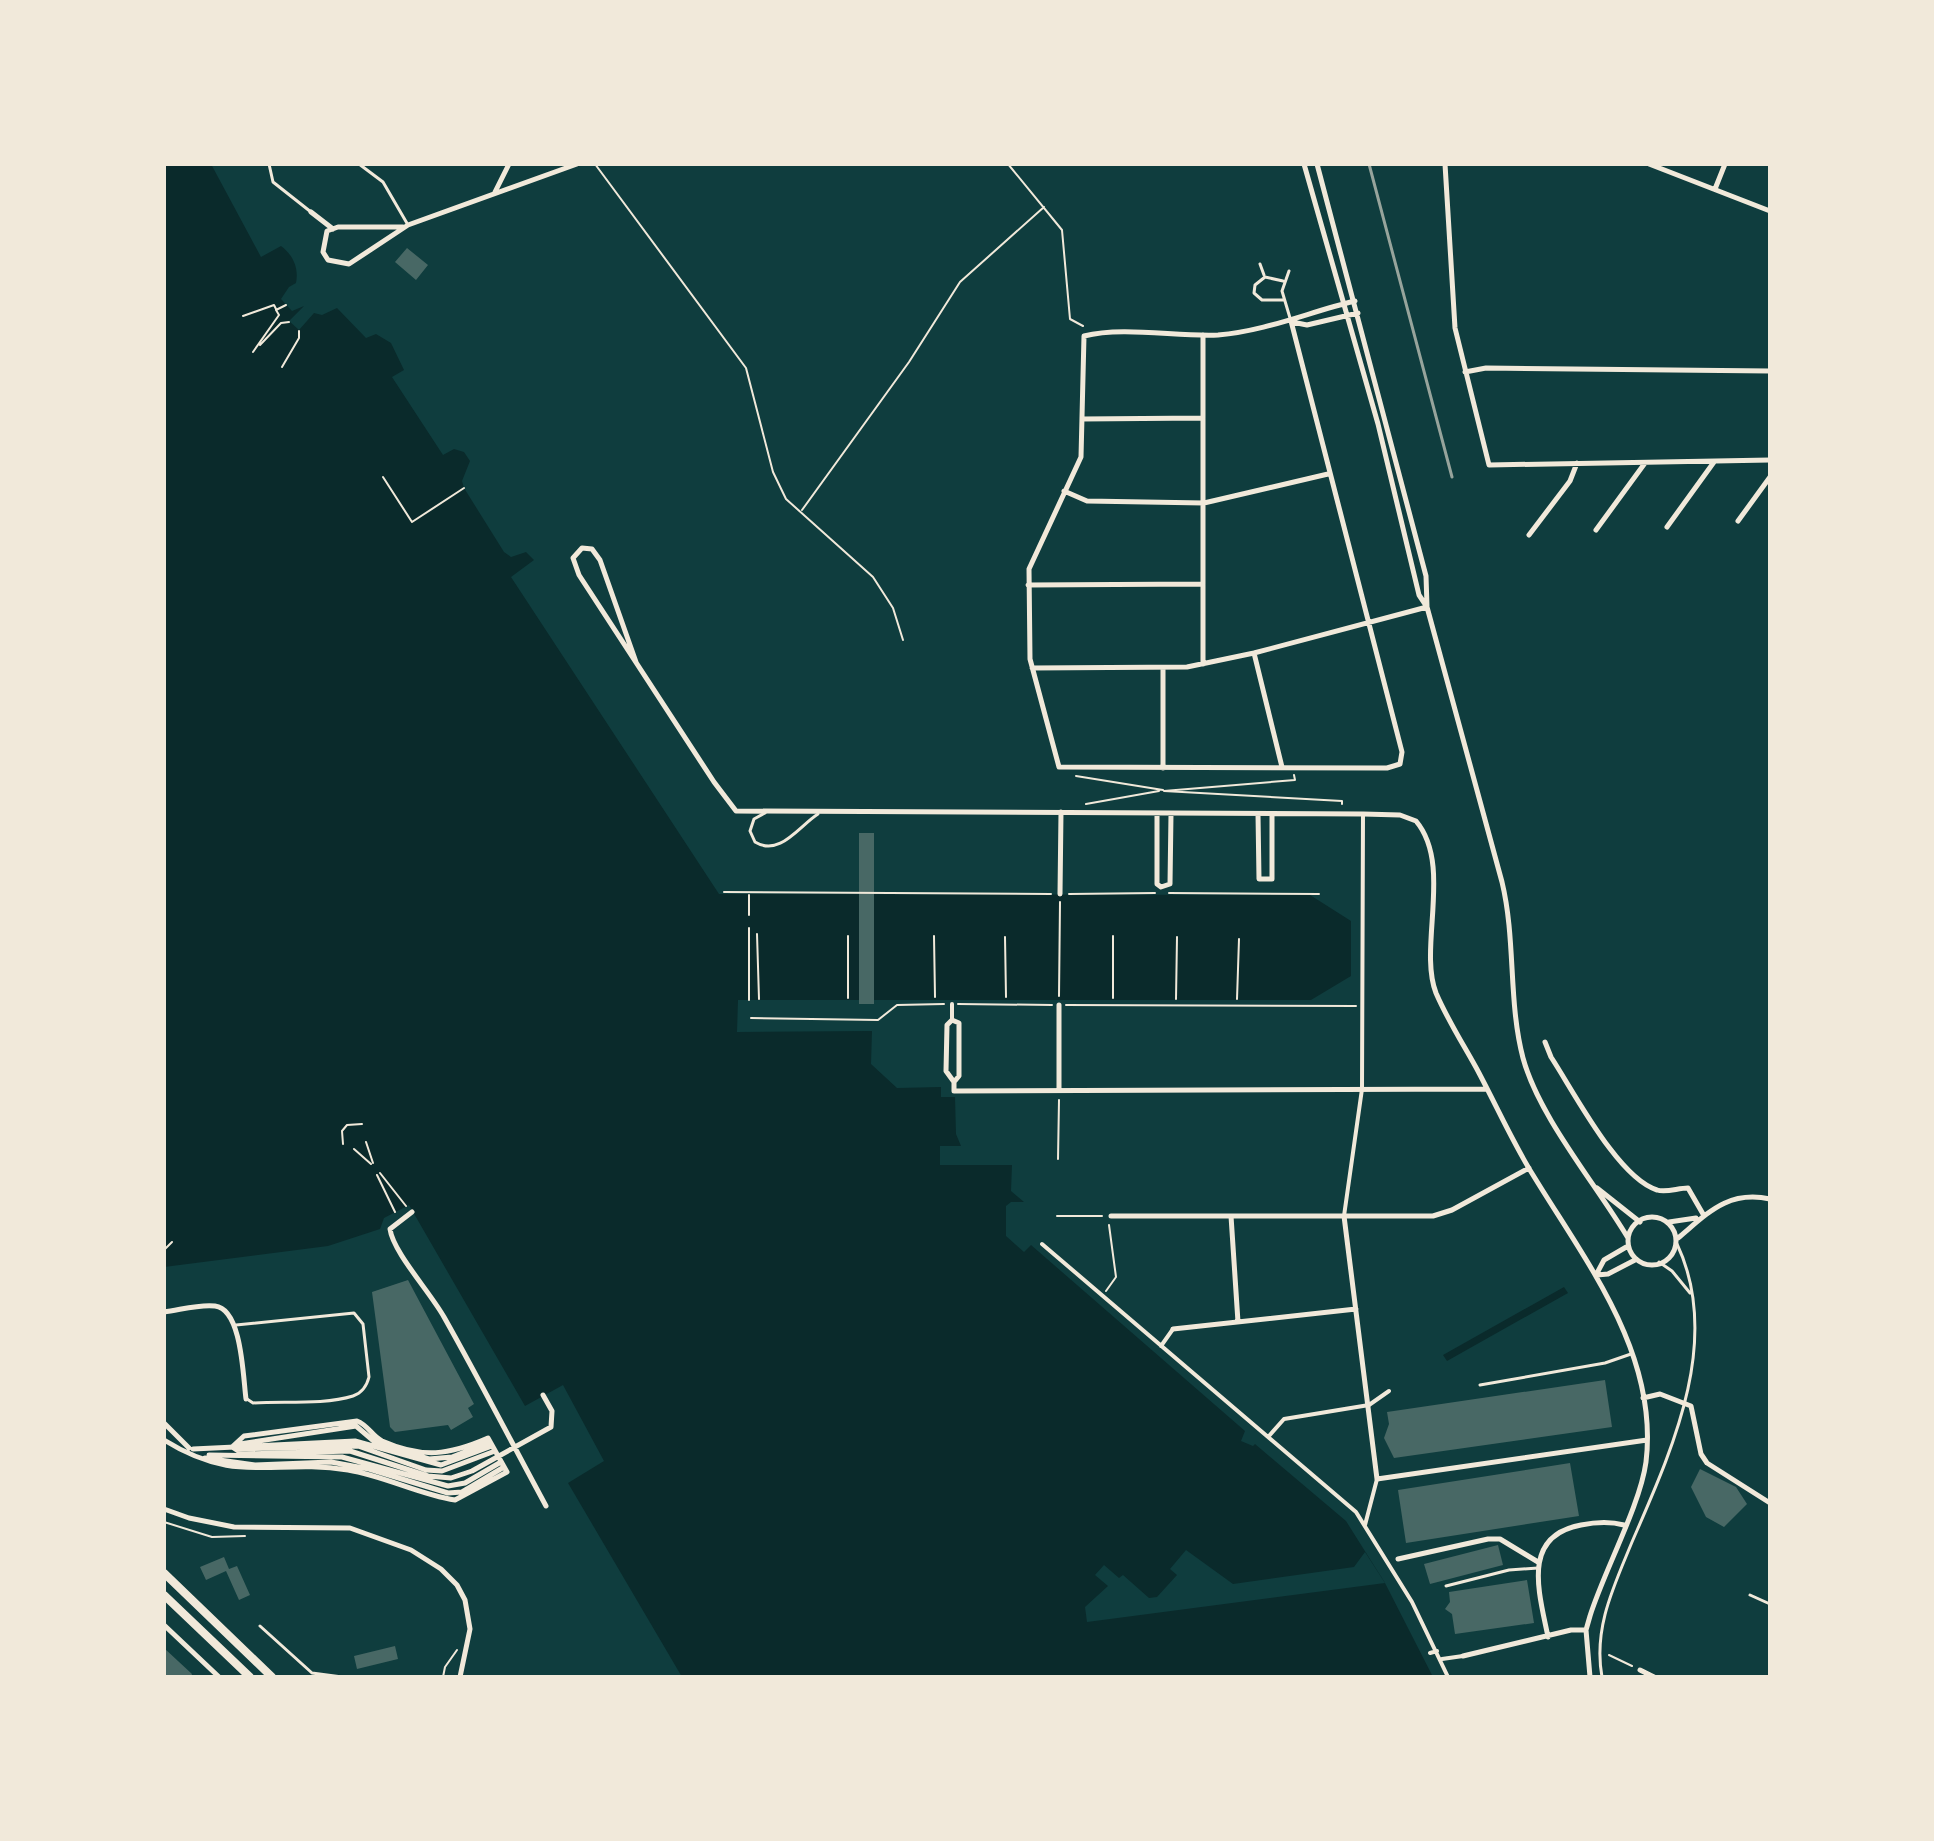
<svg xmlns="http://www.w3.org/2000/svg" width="1934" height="1841" font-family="'DejaVu Sans',sans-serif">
<rect width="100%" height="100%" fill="#0f3d3e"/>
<path fill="#0a2a2b" d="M164,164H211L261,257L281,246C293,255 299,268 296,283L289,287L281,299L292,311L304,306L289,321L299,330L314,313L322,315L337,308L366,338L376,334L391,343L404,370L392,377L443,455L454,449L464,452L470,461L462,481L464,488L504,552L511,557L526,552L534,560L511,577L719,894L1310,895L1351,921V976L1311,1000H738L737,1032L872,1031L871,1064L897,1088L941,1087V1097H955L956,1134L961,1146H940V1165H1012L1011,1191L1024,1202H1011L1006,1206V1236L1024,1252L1031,1245L1245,1431L1241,1441L1253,1446L1255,1444L1346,1521L1385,1583L1433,1677H682L568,1483L604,1461L563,1385L525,1406L409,1205L384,1218L380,1229L328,1246L164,1267Z
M1564,1287L1568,1293L1447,1361L1443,1355Z"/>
<path fill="#0f3d3e" d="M1186,1550L1233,1584L1354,1567L1365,1552L1385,1583L1087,1622L1085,1607L1108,1586L1095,1575L1104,1565L1119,1578L1123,1575L1149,1598L1157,1597L1177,1575L1170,1569Z"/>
<path fill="#486865" d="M407,248L428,265L416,280L395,262Z
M859,833H874V1004H859Z
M408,1280L474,1404L468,1408L473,1417L451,1430L448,1425L395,1432L390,1427L372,1292Z
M1605,1380L1612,1427L1394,1458L1384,1438L1389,1424L1387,1412Z
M1570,1463L1579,1516L1406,1543L1398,1490Z
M1700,1469L1736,1487L1747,1504L1724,1527L1706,1517L1691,1487Z
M1498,1545L1503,1565L1430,1584L1424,1564Z
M224,1557L229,1569L237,1566L250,1595L239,1600L226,1571L206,1580L200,1567Z
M1527,1580L1534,1623L1455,1634L1452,1614L1445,1609L1450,1602L1449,1592Z
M395,1646L398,1659L357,1669L354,1656Z
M164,1648L192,1674L191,1677H164Z"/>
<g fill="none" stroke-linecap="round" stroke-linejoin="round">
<path stroke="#f1e9da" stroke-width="2" d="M595,164L746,368L773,472L786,499L873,577L893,608L903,640
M1008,164L1062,230L1070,319L1083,326
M243,316L274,305L276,309
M260,345L281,323L289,322
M253,352L279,315L276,310L286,305
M282,367L299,338V331
M383,477L412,522L464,488
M802,510L909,362L960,282L1044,207
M1294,775L1295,780L1164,791L1342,801V804
M1076,776L1163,790
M1086,804L1159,791
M724,892L1051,894
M1169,893L1319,894
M1069,894L1155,893
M749,915V895
M749,928V1000
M757,934L759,999
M848,936V998
M934,936L935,997
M1113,936V998
M1005,937L1006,997
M1059,996L1060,902
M1176,999L1177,937
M1237,999L1239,939
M958,1004L1052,1005
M1066,1005L1356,1006
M751,1018L878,1020L897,1005L944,1004
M366,1142L373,1163
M343,1144L342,1131L347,1125L362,1124
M354,1149L371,1164
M1058,1159L1059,1100
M380,1173L406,1206
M377,1175L395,1212
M1057,1216H1102
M164,1250L172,1242
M1106,1291L1116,1277L1109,1225
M164,1522L212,1537L245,1536
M1609,1655L1632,1666
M443,1677L445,1667L457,1650"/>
<path stroke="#f1e9da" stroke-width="3" d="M269,164L273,182L311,212
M359,164L383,182L408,225
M1260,264L1264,275
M1289,271L1282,291L1290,318
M1283,281L1265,277L1255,285L1254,293L1262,300H1284
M765,813L754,819L750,831L755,842C780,857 799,826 818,814
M1659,1262L1672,1271L1690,1293
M236,1325L354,1313L363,1324L369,1377C367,1385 362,1393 353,1396C324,1405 284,1401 253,1403L247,1399
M1480,1385L1605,1363L1631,1354
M1446,1586L1509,1570L1538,1568
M1750,1595L1770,1604
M260,1626L312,1673L342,1677
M1602,1677C1593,1628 1614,1586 1632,1542C1671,1452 1723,1341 1677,1244"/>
<path stroke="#f1e9da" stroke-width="4" d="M952,1020V1004
M1344,1216L1362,1089L1363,814
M1042,1244L1356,1512L1412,1602L1448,1677
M1161,1346L1173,1329
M1269,1436L1284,1419L1369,1405L1389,1391
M1365,1525L1377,1479
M1430,1653L1437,1651
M1442,1659L1463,1656"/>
<path stroke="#f1e9da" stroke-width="5" d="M1304,164L1378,424L1419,595L1427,607L1502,882C1516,940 1508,1001 1523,1058C1539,1117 1596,1184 1628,1238
M1317,164L1426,576L1427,606
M1445,164L1455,328L1489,465L1770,460
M1649,164L1770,211
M1715,189L1725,164
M495,192L509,164
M311,212L333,229
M403,227H338L327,231L323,252L328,260L349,264L408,225L577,164
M1291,321L1402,752L1400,764L1387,768L1059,767L1030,659L1029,569L1081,457L1084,336C1123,326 1177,337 1218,335C1266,331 1309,312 1355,301
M1292,322L1307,325L1358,313
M1203,335V664
M1465,372L1486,368L1770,371
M1082,419L1203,418
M1064,491L1087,501L1204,503L1328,474
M1738,521L1770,477
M1667,527L1714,462
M1596,530L1645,463
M1529,535L1570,481L1577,463
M1028,585L1203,584
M1254,653L1282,767
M636,662L600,560L592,549L582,548L573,558L579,575L714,782L736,811L1363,814L1400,815L1416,821C1453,865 1418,947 1436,993C1448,1021 1465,1047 1479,1073C1497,1107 1513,1143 1533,1175C1586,1262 1659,1354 1646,1462C1640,1506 1604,1571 1590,1616L1586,1630L1590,1677
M1032,668L1187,667L1254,653L1427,607
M1163,668V768
M1157,814V884L1161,887L1170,884L1171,814
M1258,814L1259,879H1272V814
M1060,894L1061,812
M1059,1005V1089
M1545,1042L1551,1057C1574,1092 1618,1178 1657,1190C1666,1193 1678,1188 1688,1188L1703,1214
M954,1082L959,1076V1023L952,1020L947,1025L946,1071L954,1082V1091L1487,1089
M1597,1188L1640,1222
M412,1212L390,1229C393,1252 430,1292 444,1317C479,1379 512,1443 546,1506
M1111,1216H1433L1452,1210L1529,1168
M1231,1216L1238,1322
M1344,1216L1377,1479L1647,1440
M1628 1241a24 24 0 1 1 48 0a24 24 0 1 1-48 0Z
M1669,1222L1696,1218
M1678,1238C1708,1213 1728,1190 1770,1199
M1596,1275L1604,1260L1628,1246
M1597,1275L1608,1274L1635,1260
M164,1312C180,1310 199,1304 215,1306C242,1309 243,1377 246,1399
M1173,1329L1356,1309
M1643,1398L1660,1394L1691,1406L1701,1454L1707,1463L1770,1503
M164,1423L189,1448
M164,1440C238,1486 274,1458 348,1470C385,1476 420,1495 455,1500L507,1472L488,1438C449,1455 423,1459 382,1441C372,1436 368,1425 357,1421L244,1436L232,1447
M240,1444L356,1426L376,1443L429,1459L452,1457L490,1442
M232,1447L243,1454L350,1451L428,1476L451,1478L472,1471L551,1427L552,1411L543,1395
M193,1449L355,1441L441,1465L492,1446
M236,1449L358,1446L426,1470L442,1471L495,1451
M209,1455L342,1457L448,1486L465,1483L501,1462
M205,1458L255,1465L331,1462L369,1469L448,1493L462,1492L504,1467
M164,1509L189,1518L234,1527L350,1528L411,1550L441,1569L457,1585L465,1600L470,1629L460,1677
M1398,1559L1488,1539H1500L1538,1562
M164,1625L219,1677
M1548,1637C1539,1592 1521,1536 1581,1525C1596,1522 1609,1521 1624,1525
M1463,1656L1571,1630H1586
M1640,1670L1654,1677"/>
<path stroke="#f1e9da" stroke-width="8" d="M164,1573L272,1677
M164,1595L250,1677"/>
<path stroke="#97a49c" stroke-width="3" d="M1369,164L1452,477"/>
</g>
<rect width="1934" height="1841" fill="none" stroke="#f1e9da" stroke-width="332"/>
</svg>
